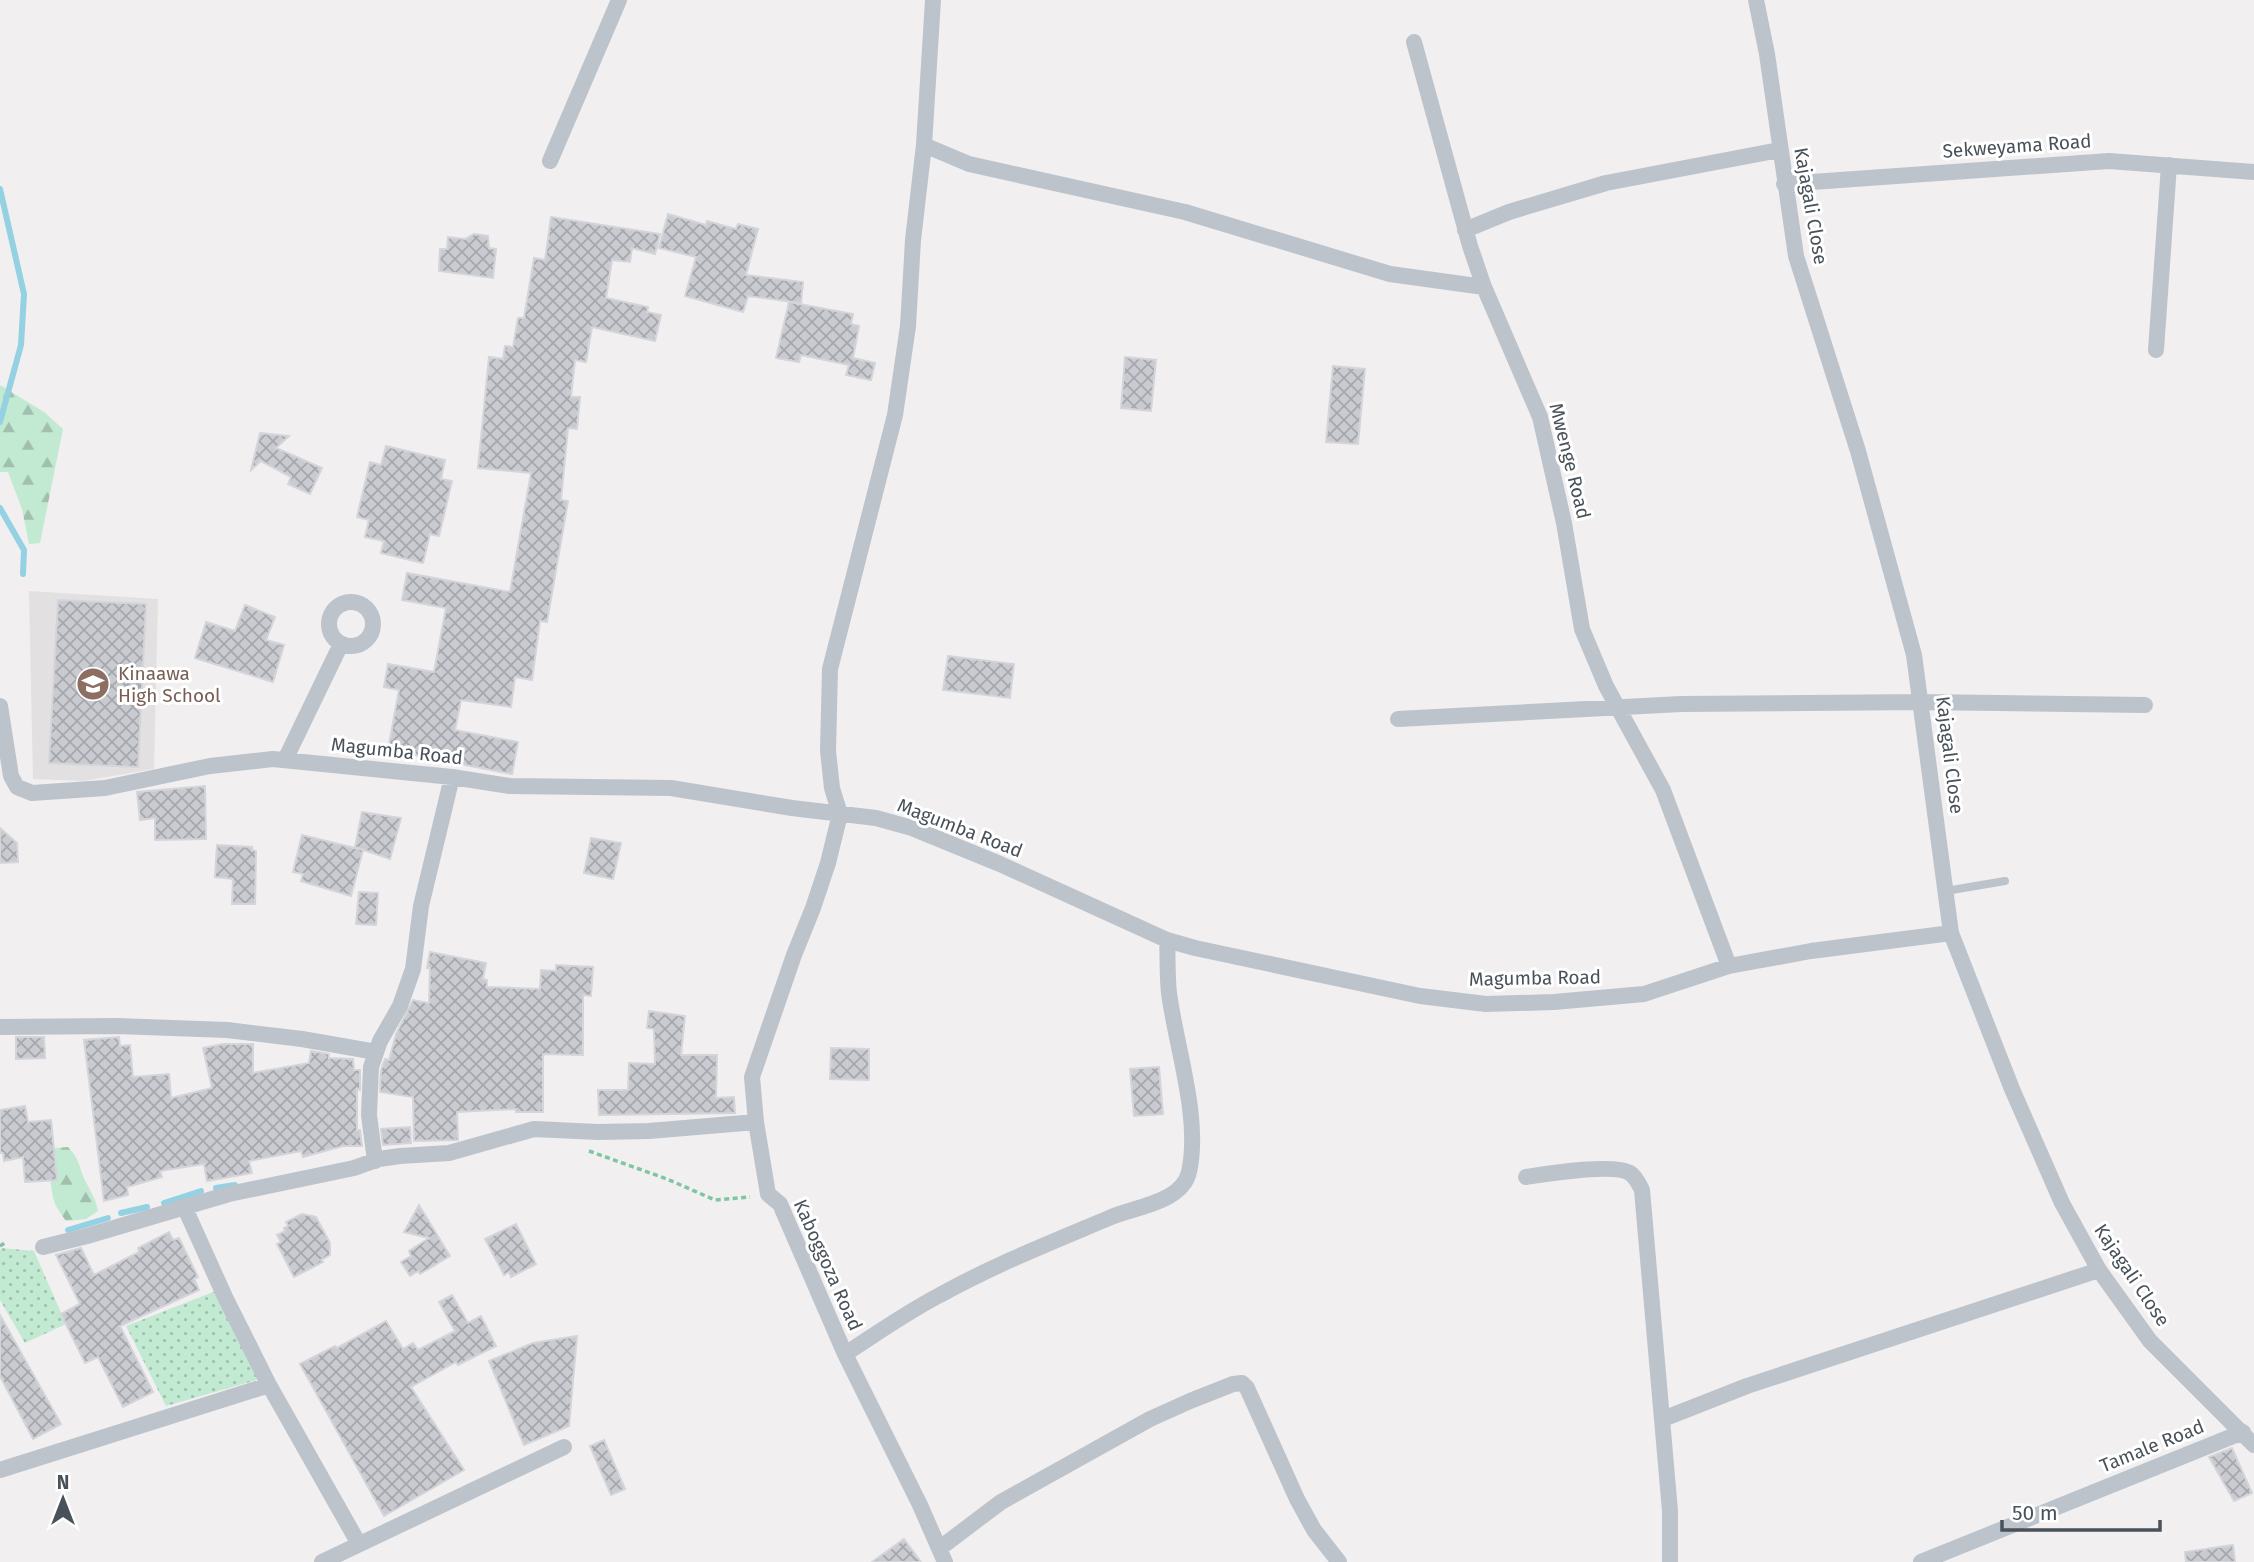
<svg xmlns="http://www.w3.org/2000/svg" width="2254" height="1562" font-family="'Fira Sans',sans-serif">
<defs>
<pattern id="grass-dots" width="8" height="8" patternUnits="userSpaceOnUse" patternTransform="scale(1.75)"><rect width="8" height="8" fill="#c2ead2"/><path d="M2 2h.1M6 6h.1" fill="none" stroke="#a0c0ad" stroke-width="1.8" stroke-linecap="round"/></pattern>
<pattern id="forest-firs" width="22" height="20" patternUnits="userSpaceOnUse" patternTransform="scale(1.75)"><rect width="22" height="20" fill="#c2ead2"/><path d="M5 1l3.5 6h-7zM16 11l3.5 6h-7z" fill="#a0c0ad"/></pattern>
<pattern id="building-cross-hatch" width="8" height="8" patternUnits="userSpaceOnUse" patternTransform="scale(1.75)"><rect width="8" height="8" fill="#c9cbd1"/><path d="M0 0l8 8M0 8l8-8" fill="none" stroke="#a5a7ad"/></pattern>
</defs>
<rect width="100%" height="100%" fill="#f1efef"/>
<path fill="#e2e0e0" d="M29,591L158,599L154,769L83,781L33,779Z"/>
<path fill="url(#grass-dots)" d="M2,1248L34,1251L66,1324L25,1343L0,1300V1250Z
M216,1291L260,1379L166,1406L126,1326Z"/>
<path fill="url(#forest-firs)" d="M0,385L44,412L63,429L40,543L29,544L22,509L8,472H0Z
M68,1147C82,1162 78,1168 87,1184C92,1194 96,1200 98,1211L86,1219L66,1221C49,1199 54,1196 49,1172C48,1164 44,1156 42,1149Z"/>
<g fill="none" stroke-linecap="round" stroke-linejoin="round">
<path stroke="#94d1e3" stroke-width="6" d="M0,189L24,294L21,345L0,422
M0,508L24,550L23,574
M216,1188L235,1185
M164,1203L201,1191
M121,1213L147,1207
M68,1230L108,1218"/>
</g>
<path fill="url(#building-cross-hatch)" stroke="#d4d5da" stroke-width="2" d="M668,214L706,225L707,221L736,229L738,224L758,229L746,275L803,282L801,303L748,296L743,312L685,296L696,257L659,248Z
M551,217L660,234L655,254L632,248L630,262L612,260L606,298L648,307L647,312L661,315L655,341L592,327L586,362L575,360L571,397H580L577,429L568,428L561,500L568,501L547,622L540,621L532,680L515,677L511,707L461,700L455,730L518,742L512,774L388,750L399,690L384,687L388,664L434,672L446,608L402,600L407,573L510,592L531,473L478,468L489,357L503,359L505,346L513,347L518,318H524L534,258L545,260Z
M474,234L488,236L489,248L496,249L493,278L439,271L440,249H447L448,237L465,239Z
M789,302L853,314L851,324L859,326L853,358L875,363L871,380L846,375L849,365L801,355L799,362L776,358Z
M1125,357L1156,360L1151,411L1121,408Z
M1333,366L1365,369L1358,444L1326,442Z
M260,433L289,436L276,448L322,468L310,494L288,484L291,477L261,461L251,470Z
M386,446L445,460L441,479L452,481L439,536L430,534L423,563L381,553L384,541L365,537L369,520L357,517L370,462L381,465Z
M58,600L146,604L138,767L49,763Z
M245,605L275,617L266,640L284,645L273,682L195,658L206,622L235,631Z
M948,656L1014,664L1010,698L943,690Z
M205,786L206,839L155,840V818L140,820L137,792Z
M362,812L401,818L390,859L355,847Z
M0,828L17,843L18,862L0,863Z
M302,835L363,850L351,896L301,881L303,874L293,872Z
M591,838L621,843L613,879L584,873Z
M217,845L252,847V850L256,851L255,904H232L233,879L215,877Z
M359,892L378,893L376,925L356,924Z
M430,952L486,963L483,979L487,980V987L540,989L541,970L556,971V965L593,967L591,996L583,995V1055L543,1054V1112H516V1109L457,1112L458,1140L414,1141L413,1097L380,1092L381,1070L385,1059L389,1060L396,1034L413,1000L429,1003L430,968H427Z
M649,1011L685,1016L681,1055H717L716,1098L734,1097L735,1113L599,1115L598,1090H628L629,1063L655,1064L654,1029L647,1028Z
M16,1037H44L45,1058L16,1059Z
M119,1037L120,1046L130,1045L133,1077L169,1074L171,1098L212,1088L203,1048L223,1044H253V1073L309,1063L311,1051L329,1054V1058L353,1059L354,1070H360V1090L357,1089V1130H360L362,1146H343L303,1157L301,1151L249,1161L252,1173L207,1181L204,1164L160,1171L162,1177L127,1187L128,1195L104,1201L84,1040Z
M831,1048L869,1049V1080L830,1079Z
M1159,1067L1163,1114L1134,1116L1130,1069Z
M25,1106L28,1122L51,1120L57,1180L25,1182L23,1157L4,1161L3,1153H0V1110Z
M410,1127L411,1143L383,1145L381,1129Z
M419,1205L450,1256L420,1274L418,1271L410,1276L401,1262L411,1256L409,1251L429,1238L404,1232Z
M302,1214L316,1217L330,1243V1255L321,1260L323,1262L294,1277L277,1244L281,1242L277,1235L285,1231L284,1228L288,1226L286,1222Z
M516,1224L536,1264L511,1277L509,1272L504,1275L485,1239Z
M169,1232L173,1240L179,1238L198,1277L194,1279L199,1290L120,1326L153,1392L123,1407L98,1357L85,1363L61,1314L80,1304L56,1255L81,1248L94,1275L139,1252L138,1248Z
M452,1295L468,1323L481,1316L496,1346L458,1365L456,1362L411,1387L464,1470L384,1516L300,1364L335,1346L337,1348L386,1321L403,1349L413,1343L418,1350L455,1331L439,1302Z
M0,1315L61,1424L33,1439L0,1376Z
M577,1336L569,1426L524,1445L489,1361L533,1343Z
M604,1440L625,1489L611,1495L590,1446Z
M2232,1448L2252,1493L2234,1501L2209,1457Z
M904,1539L921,1562H872Z
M2233,1545L2235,1562H2186L2185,1552Z"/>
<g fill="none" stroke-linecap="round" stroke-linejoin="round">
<path stroke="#7ec5a3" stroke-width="3.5" stroke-dasharray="5 3.5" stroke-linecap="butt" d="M589,1151L667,1179L715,1200L750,1197
M0,1246L6,1242"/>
<path stroke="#bcc3ca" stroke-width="8" d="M1946,891L2005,881"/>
<path stroke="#bcc3ca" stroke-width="16" d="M933,0L924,145L913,240L908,326L895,415L830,669L828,751L832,788L840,814L828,863L813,908L794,955L752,1077L756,1122L768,1194L780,1204L845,1354L920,1505L945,1562
M1756,0L1767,54L1796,256L1858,451L1914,655L1951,933L2012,1089L2062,1203L2099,1270L2150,1341L2254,1445
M1414,42L1470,246L1484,287L1540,417L1564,523L1582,629L1606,686L1663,790L1729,966
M924,145L969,164L1185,212L1390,274L1484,287
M550,161L619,0
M1784,184L2109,161L2254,172
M1465,230L1509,212L1606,183L1779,150
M2156,350L2169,165
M329 624a22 22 0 1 1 44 0a22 22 0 1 1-44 0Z
M0,706L11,776L17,787L32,793L105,788L210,766L273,759L452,777L510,786L671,788L792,808L876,818L912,828L1000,864L1167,940L1195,948L1420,996L1486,1004L1554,1002L1644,994L1729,966L1811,951L1951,933
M1398,719L1681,704L1922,702L2145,705
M285,760L341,644
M0,1027L117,1026L227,1030L302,1039L376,1052
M375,1161L369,1115L371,1067L380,1041L400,1006L413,969L421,906L452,777
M1526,1177C1546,1174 1613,1163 1630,1173C1636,1177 1639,1184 1642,1190L1670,1511V1562
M184,1206L225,1297L269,1385L359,1544
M43,1247L87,1236L229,1194L354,1168L379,1159L400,1156L449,1153L534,1129L598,1132L649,1131L756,1122
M845,1354C876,1334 907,1312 940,1295C994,1265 1052,1242 1109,1218C1133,1207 1182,1203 1189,1172C1201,1118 1176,1047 1169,993C1167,976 1168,957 1167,940
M1663,1419L1747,1386L2099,1270
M0,1470L269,1385
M940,1548L1001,1502L1150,1419L1190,1401L1233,1384L1242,1383L1247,1388L1297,1499L1314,1530L1339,1562
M322,1562L564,1447
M1921,1562L2243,1432"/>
</g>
<defs>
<symbol id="school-disc" viewBox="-11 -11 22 22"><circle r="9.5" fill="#8d6e63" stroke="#fff"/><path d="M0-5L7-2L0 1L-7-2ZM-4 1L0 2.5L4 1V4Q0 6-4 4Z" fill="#fff"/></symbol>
</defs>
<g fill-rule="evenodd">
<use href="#school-disc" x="74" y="665" width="38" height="38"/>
</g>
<g text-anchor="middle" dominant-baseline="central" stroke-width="6" stroke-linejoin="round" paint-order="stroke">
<g font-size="19" fill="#49525a" stroke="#fff">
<text transform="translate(2017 146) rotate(-4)">Sekweyama Road</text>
<text transform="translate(1811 206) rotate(80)">Kajagali Close</text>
<text transform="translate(1570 461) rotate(76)">Mwenge Road</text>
<text transform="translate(397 751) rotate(6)">Magumba Road</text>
<text transform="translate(1950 755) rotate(83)">Kajagali Close</text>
<text transform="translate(960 828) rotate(21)">Magumba Road</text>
<text transform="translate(1535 978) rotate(-1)">Magumba Road</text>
<text transform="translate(828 1265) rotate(66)">Kaboggoza Road</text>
<text transform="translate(2132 1275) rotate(56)">Kajagali Close</text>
<text transform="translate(2152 1446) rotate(-22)">Tamale Road</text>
</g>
<g font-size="19" fill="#785e54" stroke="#fff" text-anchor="start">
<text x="118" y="673">Kinaawa<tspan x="118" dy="22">High School</tspan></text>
</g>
</g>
<g transform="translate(63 1499)" stroke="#ffffff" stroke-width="5" paint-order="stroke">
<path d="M0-5L12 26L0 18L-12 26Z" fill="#49525a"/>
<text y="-10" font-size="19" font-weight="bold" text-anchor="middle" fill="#49525a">N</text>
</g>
<path d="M2002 1520v10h158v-10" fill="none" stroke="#49525a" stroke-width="3.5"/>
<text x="2012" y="1520" font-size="21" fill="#49525a" stroke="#ffffff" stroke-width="5" paint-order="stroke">50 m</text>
</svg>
